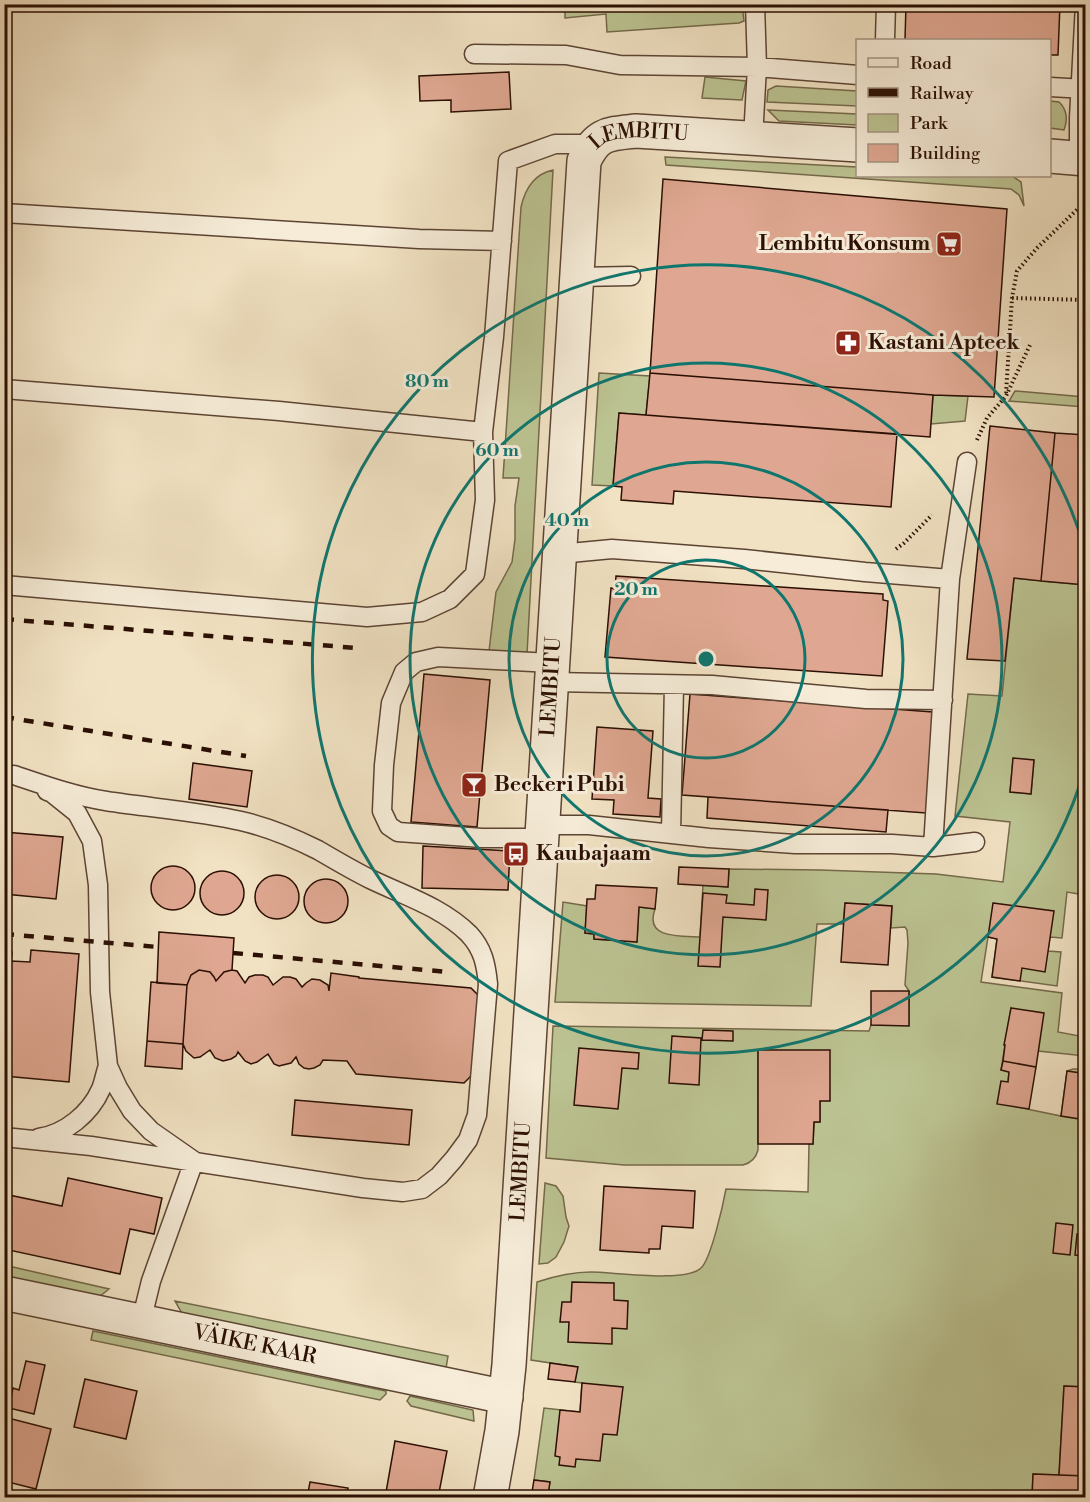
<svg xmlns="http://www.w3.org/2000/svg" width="1090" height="1502" font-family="'Libre Bodoni',serif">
<rect width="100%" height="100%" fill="#f1e2c3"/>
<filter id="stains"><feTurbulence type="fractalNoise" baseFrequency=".00333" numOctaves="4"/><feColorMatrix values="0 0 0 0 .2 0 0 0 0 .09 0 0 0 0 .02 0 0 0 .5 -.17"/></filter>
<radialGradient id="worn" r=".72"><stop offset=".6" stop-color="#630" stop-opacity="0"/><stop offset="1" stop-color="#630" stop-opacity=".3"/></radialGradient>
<path fill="#bcc392" stroke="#74694a" stroke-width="1.5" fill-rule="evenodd" d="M572,4L742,5L744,21L739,23L607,32L606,14L565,18V6Z
M705,77L746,81L742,100L702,98Z
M776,86L857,91V106L767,102L768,90Z
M1050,101L1059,102C1067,109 1068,120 1064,130L1050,128Z
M768,110L857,114V125L779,121Z
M665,157L857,167L858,176H1012L1021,182L1024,206L1019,195L1011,189L666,165Z
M553,170L527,654L489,651L496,592L512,562L515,539V506L519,478H503L521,207C525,189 534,174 553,170Z
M599,373L650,376L646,415L619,413L613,486L592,485Z
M1015,391L1085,397V407L1009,401Z
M933,395L968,396L965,421L931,424Z
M1014,578L1085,585V895L1067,892L1062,938L1050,937L1048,951L1061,952L1057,986L992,977L997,939L988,937L981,982L1062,993L1058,1032L1085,1037V1056L1038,1051L1011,1008L1001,1070L1009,1072L1008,1082H1001L998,1103L1061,1116L1067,1071L1073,1069H1085V1387L1064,1386L1059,1475L1033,1474L1032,1498L552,1497V1496L548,1495L550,1482L534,1480L544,1408L580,1412L582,1383L575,1382L577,1367L531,1360L537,1282C555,1276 572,1272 591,1272C613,1272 686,1283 701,1268C711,1259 723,1205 726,1189L808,1192L809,1144H813L814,1122H820V1101L758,1051V1150C756,1158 751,1163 743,1165H624L546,1158L553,1026L869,1031L871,1025H909V991L905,985L908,943L907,930L905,927L891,928L892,906L845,903L843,924H817L811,1006L555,1002L563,902L587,906L585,933L594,934V939L637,942L639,907L655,909C644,939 680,936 700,937L703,885L728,887L729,869L820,870L936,874L1003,882L1010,822L955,816L968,694L1002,696ZM1013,759L1034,760L1031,794L1010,792Z
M545,1183L556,1186L563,1196L566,1217L569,1226L564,1242L556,1257L548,1263L539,1264Z
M4,1265L109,1289L99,1297L5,1278Z
M175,1301L448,1356L446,1368L183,1315Z
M93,1331L386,1391V1394L380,1400L91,1340Z
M410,1396L473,1410L474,1421L411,1406L407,1401Z"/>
<path fill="#dfa791" stroke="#2b0f03" stroke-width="1.5" d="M906,4H1060L1058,55H1050V40H905Z
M509,72L511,109L451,112V100L420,101L419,76Z
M663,179L1007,209L994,397L933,395L650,373Z
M650,373L933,395L930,437L646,415Z
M619,413L897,434L891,507L674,491L673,504L621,500L622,487L613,486Z
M990,426L1055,433L1041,581L1014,578L1005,661L967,659Z
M1055,433L1086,435V585L1041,581Z
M616,576L883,594V600L888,601L882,676L605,657L611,588L615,589Z
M424,674L490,680L477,827L411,822Z
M690,694L933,712L926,813L682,795Z
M597,727L653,731L648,798L661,799L660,817L613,814L614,800L592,799Z
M1013,758L1034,760L1031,794L1010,792Z
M193,763L252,771L247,807L189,799Z
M708,797L888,810L886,832L707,818Z
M4,832L63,837L56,899L4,894Z
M423,846L510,851L508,890L422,888Z
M151 888a22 22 0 1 1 44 0a22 22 0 1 1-44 0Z
M679,867L729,869L728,887L678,884Z
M200 893a22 22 0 1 1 44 0a22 22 0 1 1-44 0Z
M255 897a22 22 0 1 1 44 0a22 22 0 1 1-44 0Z
M304 901a22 22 0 1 1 44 0a22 22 0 1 1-44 0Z
M596,885L657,888L655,909L639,907L637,942L594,939V934L585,933L587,899H595Z
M755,889L768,890L766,920L723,917L720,967L698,966L703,893L727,895L726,903L754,905Z
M845,903L892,906L888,965L841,962Z
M993,903L1054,911L1045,972L1022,968L1020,981L992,977L997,939L988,937Z
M159,932L234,938L232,970L224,972L216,981L214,977L210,972L199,970L191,975L187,985L157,983Z
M31,950L79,954L69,1082L4,1076V1043L11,961L30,962Z
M4,951L12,952L4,1043Z
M199,970L210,972L214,977L216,981L224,972L232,970L237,971L245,983L249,977L255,975H263L268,977L273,985L283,977H290L296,979L302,987L306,983L312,979L320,980L328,985L329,991L331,973L359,977V978L471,988L478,995L472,1075L464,1083L356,1074L347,1061L323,1060L320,1065L314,1068L309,1069L304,1068L299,1064L296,1057L291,1063L279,1066L274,1064L268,1054L257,1062L251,1064L245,1061L238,1052L236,1056L231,1059L223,1061L215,1058L210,1050L200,1057L194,1058L186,1051L183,1044L187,985L191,975Z
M151,982L187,985L183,1044L147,1041Z
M871,991H909V1026L871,1025Z
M1011,1008L1044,1013L1036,1067L1003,1061L1005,1045H1004Z
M703,1030L733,1031V1041L702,1040Z
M672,1036L701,1038L699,1085L669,1083Z
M147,1041L183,1044L182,1069L145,1066Z
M579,1048L639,1053L638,1069L622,1068L618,1109L574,1105Z
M758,1050H830V1101H820V1122H814L813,1144H758Z
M1003,1061L1036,1067L1029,1109L997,1104L1001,1081L1008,1082L1009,1072L1001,1070Z
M1067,1071L1081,1073V1074L1086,1075V1120L1061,1116Z
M295,1100L412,1110L409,1145L292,1135Z
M68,1178L162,1198L154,1234L130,1229L120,1274L4,1249V1194L62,1206Z
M604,1186L695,1191L693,1228L662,1226L660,1249H649V1253L600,1250Z
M1056,1223L1073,1225L1070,1255L1053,1253Z
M1077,1234L1086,1235V1256L1075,1255Z
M572,1282L614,1283V1300L628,1301L627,1329L612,1328V1344L568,1342L569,1322H560L562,1302H571Z
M26,1361L45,1365L34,1414L9,1408L13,1388L19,1390Z
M550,1363L578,1367L575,1382L548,1379Z
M85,1379L137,1391L126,1439L74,1427Z
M582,1383L623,1387L617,1435L603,1434L600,1461L576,1459L575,1467L559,1465L560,1457L555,1456L560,1410L580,1412Z
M1064,1386L1086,1387V1476L1059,1475Z
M8,1418L51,1429L36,1489L4,1481V1433Z
M395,1441L447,1451L438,1498H385Z
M1033,1474L1086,1476V1498H1032Z
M534,1480L550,1482L548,1495L552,1496V1498H531Z
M310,1482L348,1488L346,1498H307Z"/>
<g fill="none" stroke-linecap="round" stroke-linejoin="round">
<defs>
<path id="lane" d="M885,40L886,4
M474,54L566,55L620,65L757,67L858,75
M1050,87L1086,89
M753,138L757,67L755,4
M1079,158V118L1085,4
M4,213L419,239L502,241
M576,277L631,276
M4,389L279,411L483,432L494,337L508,161L555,144H594
M559,554L612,549L744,559L865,572L950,579
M4,585L367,617L422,612L450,599L475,574L485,500L483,432
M552,682L712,685L866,699L943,700
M47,791L52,793L77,813L92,841L98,885L100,992L108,1066L118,1088L132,1111L151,1131L194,1161L151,1281L141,1322
M543,825H589L709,838L795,844H892L933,847L975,842
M671,834L674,685
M542,838H482L398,832L389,826L382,811L384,765L391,703L404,672L416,662L438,657L552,663
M933,847L950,579L967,462
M4,1137L91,1146L363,1188L403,1192L422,1189L439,1176L454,1159L468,1140L477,1115L488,984C486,964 483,949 469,934C442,907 403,895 370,879C352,870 335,860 318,850C294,838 267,827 241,821C197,811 151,808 106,801C74,796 44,785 14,775
M39,1138C65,1134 90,1114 101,1089C104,1082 105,1074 108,1066"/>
<g id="street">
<path d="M1050,156L1086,159"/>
<path id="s1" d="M4,1293L506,1397"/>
<path id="s2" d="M490,1498L502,1431L509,1365L584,161C597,133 608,134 636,131L858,145"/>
</g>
</defs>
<use href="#lane" stroke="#5c4433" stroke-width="21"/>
<use href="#street" stroke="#5c4433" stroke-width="36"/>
<path stroke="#2b0f03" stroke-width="4" stroke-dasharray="1.5 3" stroke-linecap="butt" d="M1012,298L1086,300
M1006,393L1012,298L1017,271L1037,248L1086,201
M977,440L987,418L1006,396L1030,345
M896,549L904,543L932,515"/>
<use href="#lane" stroke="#f6ecd8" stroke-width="18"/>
<use href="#street" stroke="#f6ecd8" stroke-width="33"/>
<path stroke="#2b0f03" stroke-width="4.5" stroke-dasharray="10 10" stroke-linecap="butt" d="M4,619L356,648
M4,717L246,756
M4,934L158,947
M233,953L449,972"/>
</g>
<g fill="none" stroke="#0f766e" stroke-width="3">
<circle cx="706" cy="659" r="99"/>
<circle cx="706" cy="659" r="197"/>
<circle cx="706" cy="659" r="296"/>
<path d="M1085 768A394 394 0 1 1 1085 550"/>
</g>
<defs>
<symbol id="supermarket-square" viewBox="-11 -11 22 22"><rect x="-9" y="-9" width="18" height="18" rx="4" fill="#8f2418" stroke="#f6ecd8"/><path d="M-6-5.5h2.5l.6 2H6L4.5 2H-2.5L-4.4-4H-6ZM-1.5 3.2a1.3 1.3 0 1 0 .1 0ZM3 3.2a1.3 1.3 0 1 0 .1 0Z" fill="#fff"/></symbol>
<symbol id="pharmacy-square" viewBox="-11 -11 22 22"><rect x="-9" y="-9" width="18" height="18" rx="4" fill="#8f2418" stroke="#f6ecd8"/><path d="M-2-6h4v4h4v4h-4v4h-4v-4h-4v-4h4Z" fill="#fff"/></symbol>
<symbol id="bar-square" viewBox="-11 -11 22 22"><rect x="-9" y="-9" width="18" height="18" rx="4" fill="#8f2418" stroke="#f6ecd8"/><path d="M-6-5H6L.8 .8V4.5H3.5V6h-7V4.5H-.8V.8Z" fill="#fff"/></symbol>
<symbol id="bus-square" viewBox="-11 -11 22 22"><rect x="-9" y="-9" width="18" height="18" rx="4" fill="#8f2418" stroke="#f6ecd8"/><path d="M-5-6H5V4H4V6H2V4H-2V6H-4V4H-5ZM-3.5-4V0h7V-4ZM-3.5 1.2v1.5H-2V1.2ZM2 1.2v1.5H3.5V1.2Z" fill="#fff"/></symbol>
</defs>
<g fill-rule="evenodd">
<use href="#supermarket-square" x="934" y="229" width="30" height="30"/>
<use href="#pharmacy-square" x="833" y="328" width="30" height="30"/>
<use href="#bar-square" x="459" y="770" width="30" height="30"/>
<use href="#bus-square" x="501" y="839" width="30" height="30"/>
</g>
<g text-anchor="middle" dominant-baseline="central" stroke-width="6" stroke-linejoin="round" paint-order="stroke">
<g font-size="21" fill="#2b0f03" stroke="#f6ecd8">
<text stroke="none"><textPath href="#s2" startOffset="1408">LEMBITU</textPath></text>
<text stroke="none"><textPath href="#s2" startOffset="814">LEMBITU</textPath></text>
<text stroke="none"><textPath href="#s2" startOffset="328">LEMBITU</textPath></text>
<text stroke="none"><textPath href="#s1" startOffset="256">VÄIKE KAAR</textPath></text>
</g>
<g font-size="21" font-weight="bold" fill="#2b0f03" stroke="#f6ecd8" text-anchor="start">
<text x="930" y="244" text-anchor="end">Lembitu Konsum</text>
<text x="868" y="343">Kastani Apteek</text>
<text x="494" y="785">Beckeri Pubi</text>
<text x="536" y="854">Kaubajaam</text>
</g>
</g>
<circle cx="706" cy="659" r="9" fill="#0f766e" stroke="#f6ecd8" stroke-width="3"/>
<g font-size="18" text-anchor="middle" font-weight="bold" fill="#0f766e" stroke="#f6ecd8" stroke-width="6" stroke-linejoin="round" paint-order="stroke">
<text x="427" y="387">80 m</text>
<text x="497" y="456">60 m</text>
<text x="567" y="526">40 m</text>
<text x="636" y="595">20 m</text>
</g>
<rect width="1090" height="1502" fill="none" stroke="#f1e2c3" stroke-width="24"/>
<rect x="6" y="6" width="1078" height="1490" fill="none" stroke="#2b0f03" stroke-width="3"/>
<rect x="12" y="12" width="1066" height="1478" fill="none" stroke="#2b0f03" stroke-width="1.5"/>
<rect x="856" y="39" width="195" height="138" fill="#f6ecd8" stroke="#a59483" stroke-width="1.5"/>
<rect x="868" y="58" width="30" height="9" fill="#f6ecd8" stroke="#a59483" stroke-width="1.5"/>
<text x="910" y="69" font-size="18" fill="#2b0f03">Road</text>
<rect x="868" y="88" width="30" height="9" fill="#2b0f03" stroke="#a59483" stroke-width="1.5"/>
<text x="910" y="99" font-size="18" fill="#2b0f03">Railway</text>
<rect x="868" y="114" width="30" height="18" fill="#bcc392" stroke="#a59483" stroke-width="1.5"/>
<text x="910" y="129" font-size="18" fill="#2b0f03">Park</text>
<rect x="868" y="144" width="30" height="18" fill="#dfa791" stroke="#a59483" stroke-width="1.5"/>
<text x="910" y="159" font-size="18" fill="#2b0f03">Building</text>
<rect width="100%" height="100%" filter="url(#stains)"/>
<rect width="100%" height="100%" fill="url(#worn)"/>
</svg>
